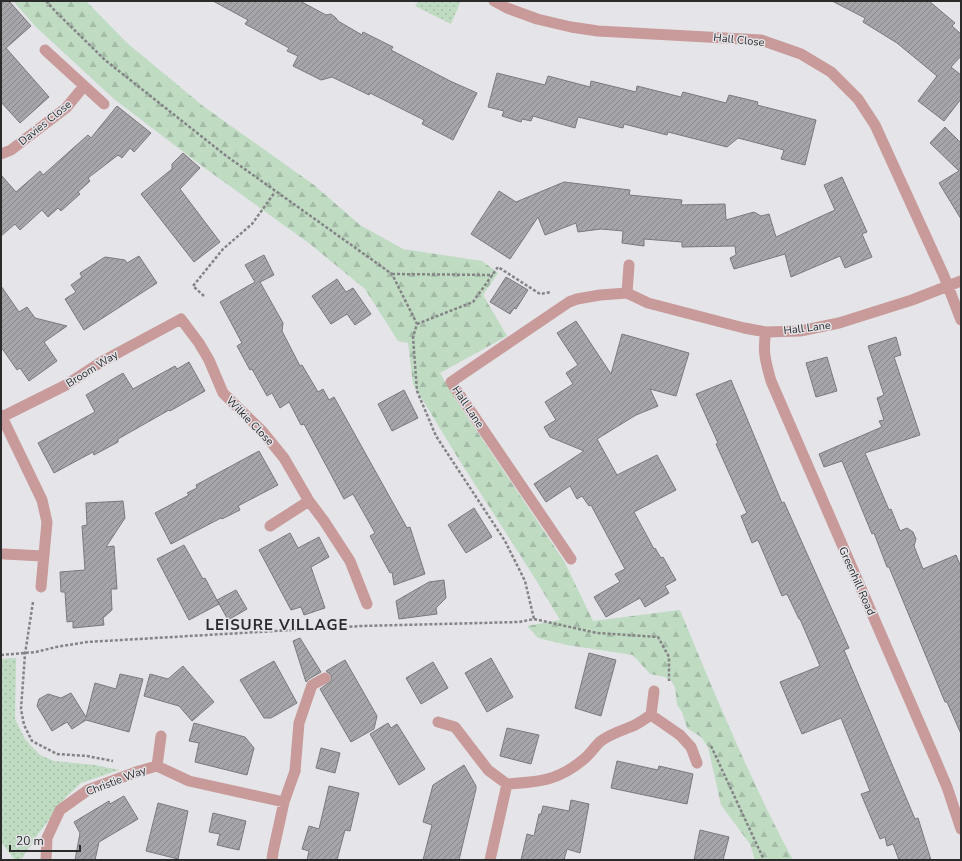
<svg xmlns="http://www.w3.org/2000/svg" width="962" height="861" font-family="'Nunito Sans',sans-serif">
<defs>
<pattern id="grass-dots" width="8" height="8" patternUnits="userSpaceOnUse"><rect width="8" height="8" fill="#bfdbc2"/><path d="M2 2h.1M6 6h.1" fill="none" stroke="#a4bca7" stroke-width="1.8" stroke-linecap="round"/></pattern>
<pattern id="forest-firs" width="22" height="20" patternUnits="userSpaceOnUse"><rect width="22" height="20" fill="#bfdbc2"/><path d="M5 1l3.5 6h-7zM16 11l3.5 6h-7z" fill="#a4bca7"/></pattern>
<pattern id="building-hatch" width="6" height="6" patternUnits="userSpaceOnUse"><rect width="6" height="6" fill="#a6a5a9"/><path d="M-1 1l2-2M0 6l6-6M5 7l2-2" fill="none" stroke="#87878a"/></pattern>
</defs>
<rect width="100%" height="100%" fill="#e4e4e9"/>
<path fill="url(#grass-dots)" d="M419,1H459L460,3L451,24L415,6Z
M16,658L15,719L25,739L40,755L54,761L95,765L119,770L81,783L66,797L39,833L21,860H15L1,842V659Z"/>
<path fill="url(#forest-firs)" d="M13,1H86L127,43L203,106L314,185L360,225L403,249L482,261L498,273L483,295L507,336L440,373L456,400L564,561L593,621L680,610C715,695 750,780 793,860H755L750,844L721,805L708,747L701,737L687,728L682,712L677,705L675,687L671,681L665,677L650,674L633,655L567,645L538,638L527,626L560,620L536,580L458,458L413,384L408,343L398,341L365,289L310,244L202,166L114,99L36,27Z"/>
<path fill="url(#building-hatch)" stroke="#7a797d" d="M1,1H9L31,26L6,48L49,97L20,123L1,102Z
M213,1H300L326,15L331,14L336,18L338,21L362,35L363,32L393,47L391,50L450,81L477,93L453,140L422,124L424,120L370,93L369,95L332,77L321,80L293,66L298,56L287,51L289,48L245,24L248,20Z
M832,1H929L955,23L952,26L961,34V56L951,67L961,75V99L944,121L918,101L937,76L897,43L863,22L865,18Z
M497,73L545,85L548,76L590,87L591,81L636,92L637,86L681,97L683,92L726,103L729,95L758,102L757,105L816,120L805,165L781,159L784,150L738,138L727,147L668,132L667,135L624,124L623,128L578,117L575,128L533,116L531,121L522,119L521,122L502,116L504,111L488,107Z
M117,106L151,133L134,152L130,148L122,158L118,155L88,178L90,181L78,192L80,194L61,211L58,208L48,217L42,210L20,230L15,224L1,236V175L16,192L40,171L43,175L88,135L91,138Z
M945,127L961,143V219L939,183L959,171L930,143Z
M183,153L200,168L180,189L220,242L194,262L141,194L172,169V164Z
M842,177L867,232L862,234L872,257L845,268L840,256L791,277L785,254L734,269L730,258L736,255L735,246L682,247V242L644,239V246L622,243L623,231L601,229L578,232L576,223L545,235L538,217L510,259L471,234L499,191L516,202L564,182L630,190L629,195L682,200L681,205L725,204L726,220L754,212L761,216L769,214L776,237L835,210L824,185Z
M264,255L274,275L260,282L283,323L282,331L300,366L302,365L318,392L323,389L329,400L334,397L407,528L410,527L425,574L394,585L392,572L390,573L370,536L375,533L353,494L344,499L304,424L301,425L289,402L280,408L272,393L267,396L252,369L250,370L237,346L242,343L220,302L255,282L245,265Z
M139,256L157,283L84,330L65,299L76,292L71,285L82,277L80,273L105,257L125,260L127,263Z
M506,277L528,290L516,309L514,308L510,314L490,302Z
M337,279L346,292L353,288L371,314L355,325L347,314L331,324L312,296Z
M1,286L19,312L27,307L35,318L67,326L44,342L57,361L29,381L20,368L17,370L1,347Z
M576,321L611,374L622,334L689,353L676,396L650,389L658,406L636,415L597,439L617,475L657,455L676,490L634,512L654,549L655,548L661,558L663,557L676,580L665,586L669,593L645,607L640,598L606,617L594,597L620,582L615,574L625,569L591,505L589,506L582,496L577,499L570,486L546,502L534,484L584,451L550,437L544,427L556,420L545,402L573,384L566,373L578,365L557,333Z
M896,337L901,355L894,357L920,435L865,453L889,510L891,509L900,531L907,528L913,532L916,539L914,546L923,569L956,555L961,567V734L947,702H945L889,567H887L874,533L872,534L842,461L824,467L819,454L882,427L879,421L884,420L877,398L884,395L868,346Z
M827,357L837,391L816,397L806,363Z
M189,362L205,391L170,411L169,410L118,439V442L94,455L93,452L54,473L38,443L95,412L86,395L123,373L133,389L175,366L177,369Z
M731,380L782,503L784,502L849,648L844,650L915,819L918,818L931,860H899L893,844L887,846L885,837L880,839L861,794L870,791L841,718L802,734L780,682L820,666L800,619H799L787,594L782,596L758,540L752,543L741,516L747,513L716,444L718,443L696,394Z
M404,390L418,418L392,431L378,404Z
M259,451L278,485L238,506L240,510L222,519L221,518L171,544L155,513L189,495L187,493L197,488L196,485Z
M123,501L125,518L106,547L114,546L117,589H111L112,610L103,618L104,625L73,628V621L67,622L65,592H61L60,572L85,570L82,526L87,525L86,503Z
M474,508L492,537L466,553L448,525Z
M290,533L298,548L319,537L329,557L311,567L325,608L304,615L301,607L291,610L259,550Z
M184,545L203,579L205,578L219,604L189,620L157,559Z
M444,580L446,598L436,608L437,614L399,619L396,601L429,582Z
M236,590L247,609L228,620L217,600Z
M300,638L321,672L309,679L306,682L293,641Z
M589,653L616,660L601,716L575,708Z
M491,658L513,697L487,712L465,673Z
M345,660L377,716L374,729L351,742L320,689L331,681V675L326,671Z
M274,661L297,703L271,718H264L240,680Z
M433,662L448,688L421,704L406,678Z
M183,666L214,702L192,721L179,706L144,696L150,674L168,679Z
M120,674L143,679L129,732L86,720L72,729L67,722L52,731L37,706L39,699L48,694L61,698L71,693L86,717L95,683L116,689Z
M194,723L245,737L254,748L247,775L195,762L199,743L189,741Z
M388,723L391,728L397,724L425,769L399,785L370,734Z
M507,728L539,735L531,764L500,756Z
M321,748L340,753L335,773L316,768Z
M617,761L658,770L659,766L693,774L687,804L611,788Z
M464,765L476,786V789L459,860H423L432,825L423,822L433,785Z
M329,786L359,793L350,831L345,830L337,860H307L309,851L302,849L309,826L319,829Z
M124,796L138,819L99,842L95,860H75L80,833L74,822L109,801L110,804Z
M571,800L589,804L580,853L567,849L564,860H521L527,834L534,836L539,814H541L543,806L569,811Z
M158,803L188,811L178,859L146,851Z
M213,813L246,821L239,850L217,845L220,834L209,832Z
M700,830L729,837L723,860H694Z"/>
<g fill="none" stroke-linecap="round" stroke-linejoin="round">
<path stroke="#848487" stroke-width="2.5" stroke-dasharray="3 2" stroke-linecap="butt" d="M46,1L56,12L105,60L225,155L392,274L417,324L413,337L417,391L436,436L505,541L525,581L534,619
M392,274L493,275
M204,296L193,286L223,249L252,224L275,192
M417,324L473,302L498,267L540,294L551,292
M33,602L25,654L21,709L24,725L32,741L57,754L87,756L113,761
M1,655L36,652L56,647L87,642L361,626L519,622L534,619L597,633L658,637L669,657V681
M711,746L764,860"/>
<path stroke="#c89a99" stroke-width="11" d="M680,735L691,747L697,763
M295,771L299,723L312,685L325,678"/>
<path stroke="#c89a99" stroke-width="11" d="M494,1L507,8L537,19L571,27L598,31L761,40L801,54L831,72L858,99L875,125L944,276L961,320
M45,50L104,104
M1,154L11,150L66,108L84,86
M627,293L629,265
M766,332C762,351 766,363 771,381L936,761L947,787L961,829
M1,415L42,500L47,522L41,587
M2,417L66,385L101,362L181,319L199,343L209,360L223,393L262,431L284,458L309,501L324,521L350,561L367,604
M270,526L309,501
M4,554L43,556
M571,559L451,382L569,302L577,299L600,295L627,293L648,303L744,328L766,332L800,331L839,323L912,300L961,281
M651,715L654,691
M438,722L455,727L488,770L507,784
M157,766L161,736
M284,802L295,771
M46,860L47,838L60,810L88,790L139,771L157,766L189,781L284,802L273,852L272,860
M490,860L507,784C539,782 558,781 584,759C591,753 595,746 601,741C611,733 624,730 635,725C641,722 646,718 651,715L680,735"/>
</g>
<g text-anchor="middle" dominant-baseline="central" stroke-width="3" stroke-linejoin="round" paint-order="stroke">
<g font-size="11" fill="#2b2b2c" stroke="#e4e4e9">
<text transform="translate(739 40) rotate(6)">Hall Close</text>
<text transform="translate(45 123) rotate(-39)">Davies Close</text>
<text transform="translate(807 328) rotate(-7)">Hall Lane</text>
<text transform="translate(92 369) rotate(-32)">Broom Way</text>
<text transform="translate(468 407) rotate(56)">Hall Lane</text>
<text transform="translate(250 421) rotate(46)">Wilkie Close</text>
<text transform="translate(857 581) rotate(66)">Greenhill Road</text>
<text transform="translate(116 781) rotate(-21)">Christie Way</text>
</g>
<g font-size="15" font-weight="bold" letter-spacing="1" fill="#2a2a2e" stroke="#e4e4e9">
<text x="277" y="625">LEISURE VILLAGE</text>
</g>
</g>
<rect width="962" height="861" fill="none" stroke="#2b2b2c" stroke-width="4"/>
<path d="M10 845v6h70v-6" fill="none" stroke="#2b2b2c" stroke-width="2"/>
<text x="16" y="845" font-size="12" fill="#2b2b2c" stroke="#e4e4e9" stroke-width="3" paint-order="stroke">20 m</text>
</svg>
